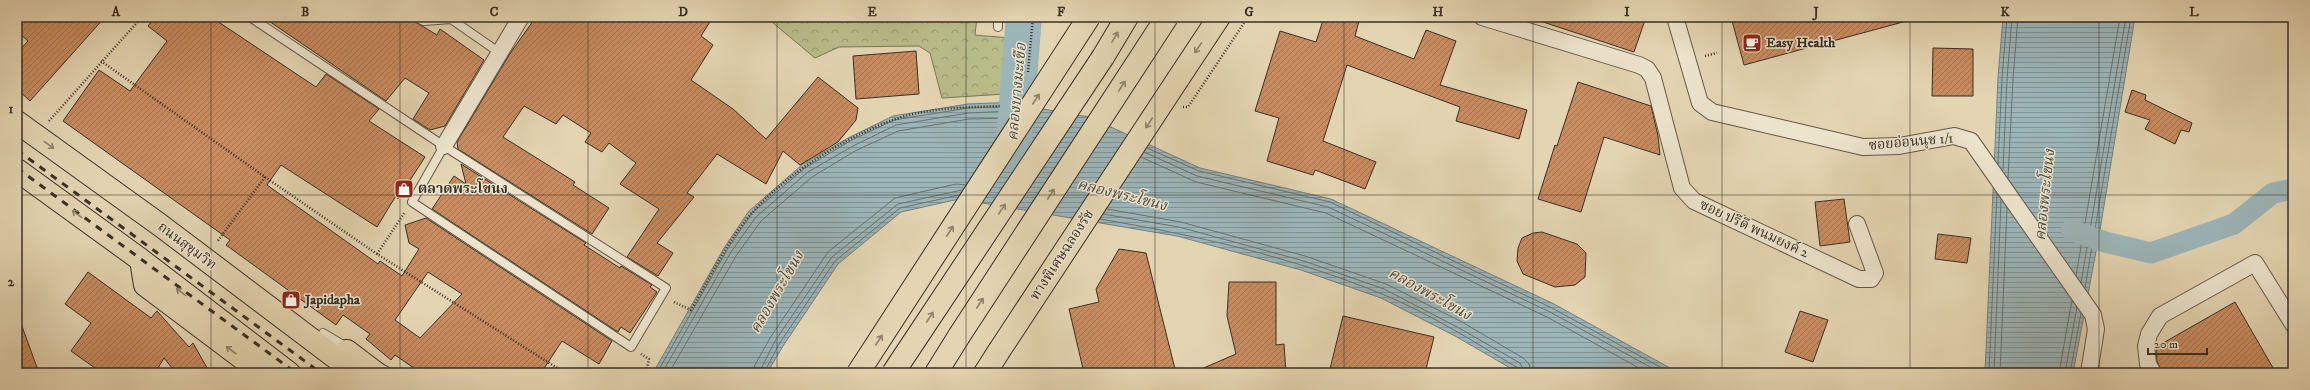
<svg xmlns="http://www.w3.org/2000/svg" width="2310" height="390" font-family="'IM FELL DW Pica','Noto Serif Thai',serif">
<defs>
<pattern id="forest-crowns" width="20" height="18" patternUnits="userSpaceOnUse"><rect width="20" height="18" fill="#b8bc89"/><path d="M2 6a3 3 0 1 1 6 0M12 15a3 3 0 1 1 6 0" fill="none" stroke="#979970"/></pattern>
<pattern id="water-rules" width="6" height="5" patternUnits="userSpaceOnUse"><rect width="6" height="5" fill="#9cb5b9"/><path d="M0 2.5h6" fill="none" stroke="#809496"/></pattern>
<pattern id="building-hatch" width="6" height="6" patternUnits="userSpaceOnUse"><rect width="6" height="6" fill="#c98c60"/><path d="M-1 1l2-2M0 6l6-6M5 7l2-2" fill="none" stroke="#a4734f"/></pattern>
</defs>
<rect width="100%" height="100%" fill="#e4d5b2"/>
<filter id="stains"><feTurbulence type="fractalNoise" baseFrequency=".005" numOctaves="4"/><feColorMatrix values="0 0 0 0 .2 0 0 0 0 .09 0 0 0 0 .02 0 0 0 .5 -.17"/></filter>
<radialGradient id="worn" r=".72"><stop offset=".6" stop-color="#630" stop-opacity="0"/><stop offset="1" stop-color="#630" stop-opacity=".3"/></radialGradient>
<path fill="url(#forest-crowns)" stroke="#787657" d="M766,17H977L975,35L1010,38L1005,94L942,98L930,53L919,46L839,47L815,58Z"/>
<path fill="url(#water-rules)" stroke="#747f7e" d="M2003,17H2135L2099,236L2073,373H1985L1998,78Z
M1018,102H1032L1037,108L1089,117L1200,168L1331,199L1554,304L1679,373H1519L1455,336L1381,298L1301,270L1177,236L959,199L901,212L838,264L783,346L767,373H653L724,248L749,211L803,164L848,138L893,116L968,104Z"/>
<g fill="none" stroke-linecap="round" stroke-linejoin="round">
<path stroke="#6a726f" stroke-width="1" d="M1147,148L1199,171L1330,202L1552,308L1671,373
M1144,152L1197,176L1328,207L1550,312L1661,373
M1141,157L1196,182L1326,213L1547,317L1648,373
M1998,164L2002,78L2007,17
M2003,170L2007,79L2012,17
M2008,178L2013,79L2018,17
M1107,209L1181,222L1305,256L1386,284L1462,322L1523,358L1529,364L1531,373
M1103,214L1179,227L1304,261L1384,289L1459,328L1520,363L1525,373
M1100,219C1195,235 1292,257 1382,294C1429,313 1474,342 1518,368L1520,373
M2076,276L2120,17
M2081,283L2126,17
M2085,288L2131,17
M657,373L727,250L752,213L805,168L850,141L894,120L968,108L1017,106
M662,373L731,252L756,217L808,172L853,146L896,125L968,113L1013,111
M669,373L736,256L761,221L812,177L855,151L898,131L969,119L1009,118
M753,373L755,365L770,338L828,252L895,198L956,184L966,185
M759,373L775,341L832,257L898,204L962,190
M764,373L779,344L835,261L900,208L959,195
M1989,373L1997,193
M1994,373L2001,200
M2000,373L2007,208
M2059,373L2072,300
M2065,373L2077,307
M2070,373L2081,313"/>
<path stroke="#9cb5b9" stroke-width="21" d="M2071,230L2105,242L2151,253L2234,224L2273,193L2293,189"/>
<path stroke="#9cb5b9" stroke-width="36" d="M1013,151L1024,17"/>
</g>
<path fill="url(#building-hatch)" stroke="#382f25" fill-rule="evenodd" d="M17,17H105L30,101L17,89V53L28,41L17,31Z
M155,17H211L316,87L326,74L379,109L369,121L425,157L398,199L397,194L377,227L281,165L267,185L378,264L380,261L402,276L419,249L409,243L405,225L426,218L612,341L599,364L562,341L541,373H421L395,355L391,360L366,339L370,334L343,315L336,325L226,245L230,240L63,121L99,70L130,91L167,41L148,26ZM428,272L462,294L420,338L395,320Z
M263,17H407L437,35L440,29L484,60L445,126L430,130L413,119L429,93L405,78L386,101Z
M536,17H713L701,36L713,45L691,80L733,109L766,139L818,77L858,108L856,120L838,142L800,165L783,151L766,184L717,154L687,193L694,197L657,243L673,253L658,276L627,257L659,209L620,184L636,163L609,143L602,152L585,142L591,133L563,115L556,124L524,106L503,137L575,182L573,185L609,208L592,234L458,149L457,142L511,52Z
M1324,17H1360L1355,36L1414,59L1426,30L1456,41L1440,85L1527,110L1519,139L1456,121L1460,107L1347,65L1323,141L1376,162L1365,189L1315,170L1313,175L1267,161L1279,118L1255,111L1280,31L1316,42Z
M1537,17H1646L1634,52L1537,20Z
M1731,17H1902L1903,22L1744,65Z
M1933,48L1973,49V96H1932Z
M916,51L919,94L856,99L853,56Z
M1578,82L1651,106L1658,136L1660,155L1604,137L1581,212L1538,199L1555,145L1557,146Z
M2132,90L2146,95L2145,100L2192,123L2189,132L2181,130L2175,144L2145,129L2150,120L2125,112Z
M461,164L586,243L584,245L620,268L621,266L652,285L650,287L657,292L630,333L621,327L618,332L432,209L454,176L466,184Z
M1844,199L1850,242L1820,246L1815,202Z
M1542,232L1577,244L1586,253L1585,277L1575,285L1555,287L1523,274L1517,261L1518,248L1522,238L1533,233Z
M1938,234L1971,238L1967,263L1935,259Z
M1119,249L1146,253L1176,373H1084L1069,309L1099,302L1096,289Z
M88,272L151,318L157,311L189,347L193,343L210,373H176L164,358L155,373H102L71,351L91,323L65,304Z
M1229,282H1276V345L1284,344L1286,373H1192L1236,354L1227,316Z
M2235,302L2276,373H2162L2157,361L2156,347Z
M1800,311L1828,320L1813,362L1785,352Z
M1343,316L1434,337L1425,373H1329Z
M19,318L39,373H17V319Z"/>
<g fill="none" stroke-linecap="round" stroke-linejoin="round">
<defs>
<path id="service" d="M250,17L444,146
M415,17L424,21L451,19L500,53
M998,27V17
M444,146L666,288L631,347L412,202Z
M323,333L348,348
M377,366L390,373"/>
<path id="minor" d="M1482,17L1639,65L1647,69L1653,78L1682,188L1694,201L1859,279H1871L1875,273L1857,224
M1675,17L1700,103L1712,112L1863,147L1899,146L1954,136L1971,141L2093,315L2096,329L2089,373
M444,146L521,17
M2153,373L2148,364L2146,346L2149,334L2160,316L2255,263L2293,324"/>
<path id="primary" d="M17,122L160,225L356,373
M17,170L141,260L289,373
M141,260L145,285L262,373
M347,351L376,373"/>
<path id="motorway" d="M1103,57L1127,17
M1178,79L1219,17
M936,373L959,336
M985,373L999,351"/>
</defs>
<use href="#service" stroke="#635848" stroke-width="10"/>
<use href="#minor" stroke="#635848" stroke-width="18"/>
<use href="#primary" stroke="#382f25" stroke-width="24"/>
<use href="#motorway" stroke="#382f25" stroke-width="24"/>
<path stroke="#382f25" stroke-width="2.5" stroke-dasharray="1 2" stroke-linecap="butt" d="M1705,56L1717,53
M101,61L265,177L217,242
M1028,72L1033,17
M1183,107H1188L1248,17
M49,121L142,17
M265,177L377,254L565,373
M377,254L405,212
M674,302L691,310C710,278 727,241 752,213C786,174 845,137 893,120C924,108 968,107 1001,106
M641,354L649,359L646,373"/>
<use href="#service" stroke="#ede4cd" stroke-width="8"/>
<use href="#minor" stroke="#ede4cd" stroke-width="16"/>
<use href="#primary" stroke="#e4d5b2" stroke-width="22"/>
<use href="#motorway" stroke="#e4d5b2" stroke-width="22"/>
<path stroke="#382f25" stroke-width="3" stroke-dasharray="7 7" stroke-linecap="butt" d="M17,150L321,373
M17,168L296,373"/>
<defs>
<path id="motorway-bridge" d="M959,336L1167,17
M999,351L1178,79
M858,373L1089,17
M893,373L1103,57"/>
</defs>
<use href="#motorway-bridge" stroke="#382f25" stroke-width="24" stroke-linecap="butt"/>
<use href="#motorway-bridge" stroke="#e4d5b2" stroke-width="22"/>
</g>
<defs><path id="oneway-shaft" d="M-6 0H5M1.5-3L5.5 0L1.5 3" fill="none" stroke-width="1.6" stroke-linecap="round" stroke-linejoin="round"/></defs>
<g stroke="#8e826c">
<use href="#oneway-shaft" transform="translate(1115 37) rotate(-59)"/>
<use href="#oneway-shaft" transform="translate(1198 48) rotate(124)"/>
<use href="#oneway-shaft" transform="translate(1122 86) rotate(-57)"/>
<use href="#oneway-shaft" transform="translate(1036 99) rotate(-57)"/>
<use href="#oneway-shaft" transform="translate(1149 123) rotate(123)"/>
<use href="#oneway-shaft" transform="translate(49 145) rotate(36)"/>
<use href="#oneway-shaft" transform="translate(1051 194) rotate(-57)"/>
<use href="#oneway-shaft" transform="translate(1002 209) rotate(-56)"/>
<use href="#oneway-shaft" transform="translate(77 214) rotate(-144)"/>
<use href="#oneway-shaft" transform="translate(950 231) rotate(-57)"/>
<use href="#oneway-shaft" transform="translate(181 292) rotate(-142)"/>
<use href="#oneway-shaft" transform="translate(980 303) rotate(-57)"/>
<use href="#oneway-shaft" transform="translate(930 317) rotate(-56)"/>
<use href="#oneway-shaft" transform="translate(879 340) rotate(-57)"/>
<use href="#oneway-shaft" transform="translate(231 350) rotate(-143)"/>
</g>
<path fill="none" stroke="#382f25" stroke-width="1" stroke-opacity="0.55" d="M211,17V373M400,17V373M588,17V373M777,17V373M966,17V373M1155,17V373M1344,17V373M1533,17V373M1722,17V373M1910,17V373M2099,17V373M17,195H2293"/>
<defs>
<symbol id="cafe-square" viewBox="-11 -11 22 22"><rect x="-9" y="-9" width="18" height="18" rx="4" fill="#8f2418" stroke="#ede4cd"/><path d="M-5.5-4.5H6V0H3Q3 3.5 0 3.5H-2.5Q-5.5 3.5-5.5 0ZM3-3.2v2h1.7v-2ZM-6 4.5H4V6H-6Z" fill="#fff"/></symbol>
<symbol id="shop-square" viewBox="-11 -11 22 22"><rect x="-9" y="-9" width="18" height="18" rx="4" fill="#8f2418" stroke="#ede4cd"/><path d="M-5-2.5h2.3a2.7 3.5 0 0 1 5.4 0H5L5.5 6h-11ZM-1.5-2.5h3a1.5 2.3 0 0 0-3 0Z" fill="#fff"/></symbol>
</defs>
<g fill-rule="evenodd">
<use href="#cafe-square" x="1741" y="32" width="22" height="22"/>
<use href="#shop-square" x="393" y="178" width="22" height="22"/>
<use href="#shop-square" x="280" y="289" width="22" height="22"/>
</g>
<g text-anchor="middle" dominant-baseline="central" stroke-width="3" stroke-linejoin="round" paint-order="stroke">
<g font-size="14" font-weight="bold" fill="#382f25" stroke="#ede4cd" text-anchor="start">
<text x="1766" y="43">Easy Health</text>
<text x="418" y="189">ตลาดพระโขนง</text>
<text x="305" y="300">Japidapha</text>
</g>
<g font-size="14" fill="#382f25" stroke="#ede4cd">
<text transform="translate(1911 142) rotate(-5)">ซอยอ่อนนุช 1/1</text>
<text transform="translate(1754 229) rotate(25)">ซอย ปรีดี พนมยงค์ 2</text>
<text transform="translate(187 246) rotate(37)">ถนนสุขุมวิท</text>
<text transform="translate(1062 255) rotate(-57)">ทางพิเศษฉลองรัช</text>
</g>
<g font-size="15" font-style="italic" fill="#4c4a43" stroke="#ede4cd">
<text transform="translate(1017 92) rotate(-85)">คลองบางมะเขือ</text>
<text transform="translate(1122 195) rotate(14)">คลองพระโขนง</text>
<text transform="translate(2045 195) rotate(-84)">คลองพระโขนง</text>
<text transform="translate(777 292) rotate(-60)">คลองพระโขนง</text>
<text transform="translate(1430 294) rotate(29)">คลองพระโขนง</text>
</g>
</g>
<rect width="2310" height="390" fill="none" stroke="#e4d5b2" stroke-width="44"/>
<path d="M2148 348v6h59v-6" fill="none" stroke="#382f25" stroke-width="2"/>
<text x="2154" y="348" font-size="12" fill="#382f25" stroke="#ede4cd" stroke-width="3" paint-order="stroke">20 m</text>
<rect x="22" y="22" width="2266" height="346" fill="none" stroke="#382f25" stroke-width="1.5"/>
<g font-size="13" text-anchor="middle" font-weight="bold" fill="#382f25">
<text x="116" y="16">A</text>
<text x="305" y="16">B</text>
<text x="494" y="16">C</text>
<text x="683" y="16">D</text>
<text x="872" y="16">E</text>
<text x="1061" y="16">F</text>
<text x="1249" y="16">G</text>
<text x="1438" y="16">H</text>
<text x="1627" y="16">I</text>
<text x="1816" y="16">J</text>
<text x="2005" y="16">K</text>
<text x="2194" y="16">L</text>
<text x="11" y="113">1</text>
<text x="11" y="286">2</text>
</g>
<rect width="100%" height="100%" filter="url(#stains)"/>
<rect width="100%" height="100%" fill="url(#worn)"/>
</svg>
